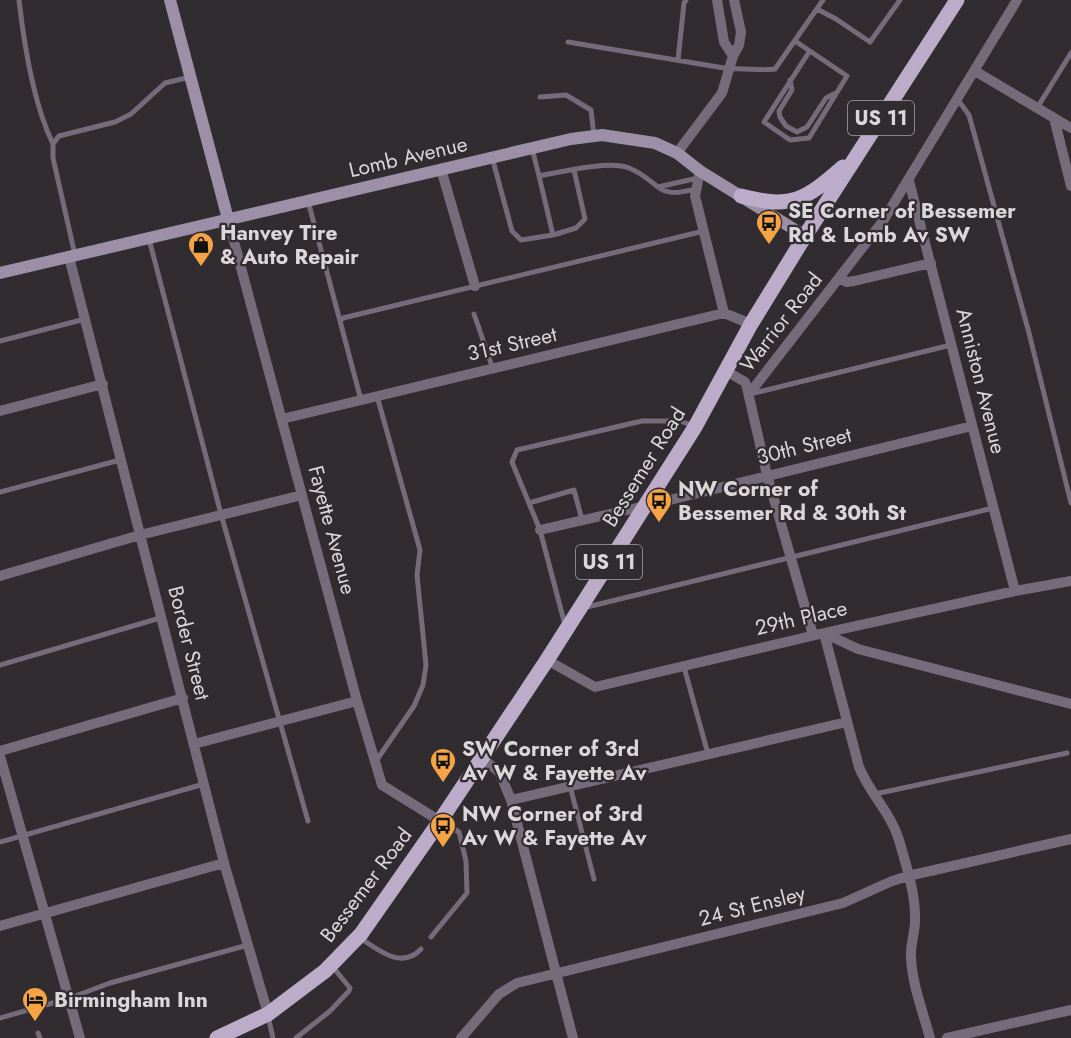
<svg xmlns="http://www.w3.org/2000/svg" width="1071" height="1038" font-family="Jost,sans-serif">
<rect width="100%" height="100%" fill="#302c2f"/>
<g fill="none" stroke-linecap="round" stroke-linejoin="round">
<path stroke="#756c7b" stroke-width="5" d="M19,0C24,44 34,105 53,144
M817,9L836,19L870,42L900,0
M795,41L847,76L809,138L790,140L764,122L809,52
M568,42L730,69C745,68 760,71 775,69L823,0
M678,60L684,3L686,0
M790,80L792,90L779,111L780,117L786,126L797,132L807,127L826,98L836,93
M540,97L566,95L591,110L594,136
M958,100L969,115L1029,333L1071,503
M1037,108L1071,53
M532,148L539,176
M492,157L512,231L521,240L553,235
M574,170L585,219L576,228L553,235L539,176C561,172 609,160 629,168C640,172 649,180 658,187
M696,189C682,192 670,196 658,187L698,178
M308,201L340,321
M149,239L221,514L308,821
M75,255L53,158V144L59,136L115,122L131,114L165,83L190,77
M474,314L493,369
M0,341L85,319
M750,394L951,345
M361,400L340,321L343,318L704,231
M0,492L120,460
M529,503L574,490L582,520
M583,608L993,508
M565,625L540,530L512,462L517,450L642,421H680L694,426
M0,665L160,618
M684,667L708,754
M376,761L414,706L423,685L426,665L417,575L420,550L377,396
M570,786L594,879
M875,794L1067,753
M0,842L204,784
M431,937L467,893L466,861L459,832L442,822
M360,938C378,950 402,970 421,949
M268,1016L273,1038
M0,1018L70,998L110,983L248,945
M38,1033L40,1038
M296,1038L330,1011L349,991L350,988L332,966"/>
<path stroke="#756c7b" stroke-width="10" d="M717,0L724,42L733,56
M975,71L1071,128
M1054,118L1071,186
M677,153L722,93L733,56L739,45L741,32L734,0
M441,169L475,286
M700,171L695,196L724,313
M909,181L1015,591
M228,219L357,701L382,785L440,821
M69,257L224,863L268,1014
M839,279L847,282L854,281L931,263
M726,371L745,382L747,388L767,475L813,635
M749,394L883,221L1017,0
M0,411L103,384
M282,419L724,313L751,324
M540,530L645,506L972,426
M0,576L140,535L302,495
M824,633L859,767C870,794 891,813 899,840C906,865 916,894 915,921C915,933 910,945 911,957C912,984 923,1012 930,1038
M824,633L858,649L1071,704
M547,660L595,687L824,633L1015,591L1071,581
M194,744L357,701
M0,751L183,698
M0,756L80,1038
M482,758L500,773L511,800L573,1038
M511,800L847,722
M0,926L224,863
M461,1038L499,994L517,983L843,903L892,881L908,876L1071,839
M947,1038L1071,1010"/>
<path stroke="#9d8fa7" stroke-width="12" d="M170,0L228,219
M0,273L571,139L602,135L655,143L677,153L700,171L805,236"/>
<path stroke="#bcabc9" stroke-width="15" d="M741,196C792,209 804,201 843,167
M217,1038L268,1014L325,971L361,934L440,821L547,660L695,427L751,324L805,236L957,0"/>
</g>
<defs>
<symbol id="bus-pin" viewBox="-11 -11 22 30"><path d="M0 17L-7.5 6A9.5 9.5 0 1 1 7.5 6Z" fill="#f5a345" stroke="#302c2f"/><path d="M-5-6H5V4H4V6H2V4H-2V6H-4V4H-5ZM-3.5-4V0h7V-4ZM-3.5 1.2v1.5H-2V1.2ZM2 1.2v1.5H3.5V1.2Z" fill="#111"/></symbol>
<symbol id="shop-pin" viewBox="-11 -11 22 30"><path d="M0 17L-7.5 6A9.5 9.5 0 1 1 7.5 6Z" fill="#f5a345" stroke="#302c2f"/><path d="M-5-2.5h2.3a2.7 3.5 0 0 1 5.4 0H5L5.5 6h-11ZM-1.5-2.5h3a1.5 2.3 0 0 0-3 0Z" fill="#111"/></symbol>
<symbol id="hotel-pin" viewBox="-11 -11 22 30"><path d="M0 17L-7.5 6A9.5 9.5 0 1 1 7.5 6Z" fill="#f5a345" stroke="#302c2f"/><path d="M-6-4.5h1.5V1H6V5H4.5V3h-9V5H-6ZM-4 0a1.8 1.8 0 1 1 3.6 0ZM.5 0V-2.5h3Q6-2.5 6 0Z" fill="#111"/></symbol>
</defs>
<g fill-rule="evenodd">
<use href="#bus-pin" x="754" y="208" width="30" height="40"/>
<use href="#shop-pin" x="186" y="230" width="30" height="40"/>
<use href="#bus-pin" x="644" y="486" width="30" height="40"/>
<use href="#bus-pin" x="428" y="746" width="30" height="40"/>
<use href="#bus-pin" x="428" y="811" width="30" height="40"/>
<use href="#hotel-pin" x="20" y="985" width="30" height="40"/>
</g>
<g text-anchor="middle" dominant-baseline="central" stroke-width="4.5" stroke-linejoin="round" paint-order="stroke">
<g fill="#302c2f" stroke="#a7a4a7" stroke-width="1.5">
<rect x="848" y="101" width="66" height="34" rx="4.5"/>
<rect x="576" y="545" width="66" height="34" rx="4.5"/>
</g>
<g font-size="20" font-weight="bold" fill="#dad7da">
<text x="881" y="118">US 11</text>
<text x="609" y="562">US 11</text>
</g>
<g font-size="21" fill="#dad7da" stroke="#302c2f">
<text transform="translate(408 157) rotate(-13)">Lomb Avenue</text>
<text transform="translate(781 322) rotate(-52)">Warrior Road</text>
<text transform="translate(512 344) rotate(-13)">31st Street</text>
<text transform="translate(981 381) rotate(76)">Anniston Avenue</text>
<text transform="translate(804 446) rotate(-14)">30th Street</text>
<text transform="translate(644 467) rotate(-58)">Bessemer Road</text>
<text transform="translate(332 530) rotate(75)">Fayette Avenue</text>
<text transform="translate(801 618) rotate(-13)">29th Place</text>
<text transform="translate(189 643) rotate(76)">Border Street</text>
<text transform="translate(366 885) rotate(-53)">Bessemer Road</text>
<text transform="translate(752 906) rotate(-14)">24 St Ensley</text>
</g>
<g font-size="21" font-weight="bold" fill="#dad7da" stroke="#302c2f" text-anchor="start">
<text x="788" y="211">SE Corner of Bessemer<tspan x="788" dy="24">Rd &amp; Lomb Av SW</tspan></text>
<text x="220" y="233">Hanvey Tire<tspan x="220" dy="24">&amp; Auto Repair</tspan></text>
<text x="678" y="489">NW Corner of<tspan x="678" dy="24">Bessemer Rd &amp; 30th St</tspan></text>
<text x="462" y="749">SW Corner of 3rd<tspan x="462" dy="24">Av W &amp; Fayette Av</tspan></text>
<text x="462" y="814">NW Corner of 3rd<tspan x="462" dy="24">Av W &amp; Fayette Av</tspan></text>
<text x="54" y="1000">Birmingham Inn</text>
</g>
</g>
</svg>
